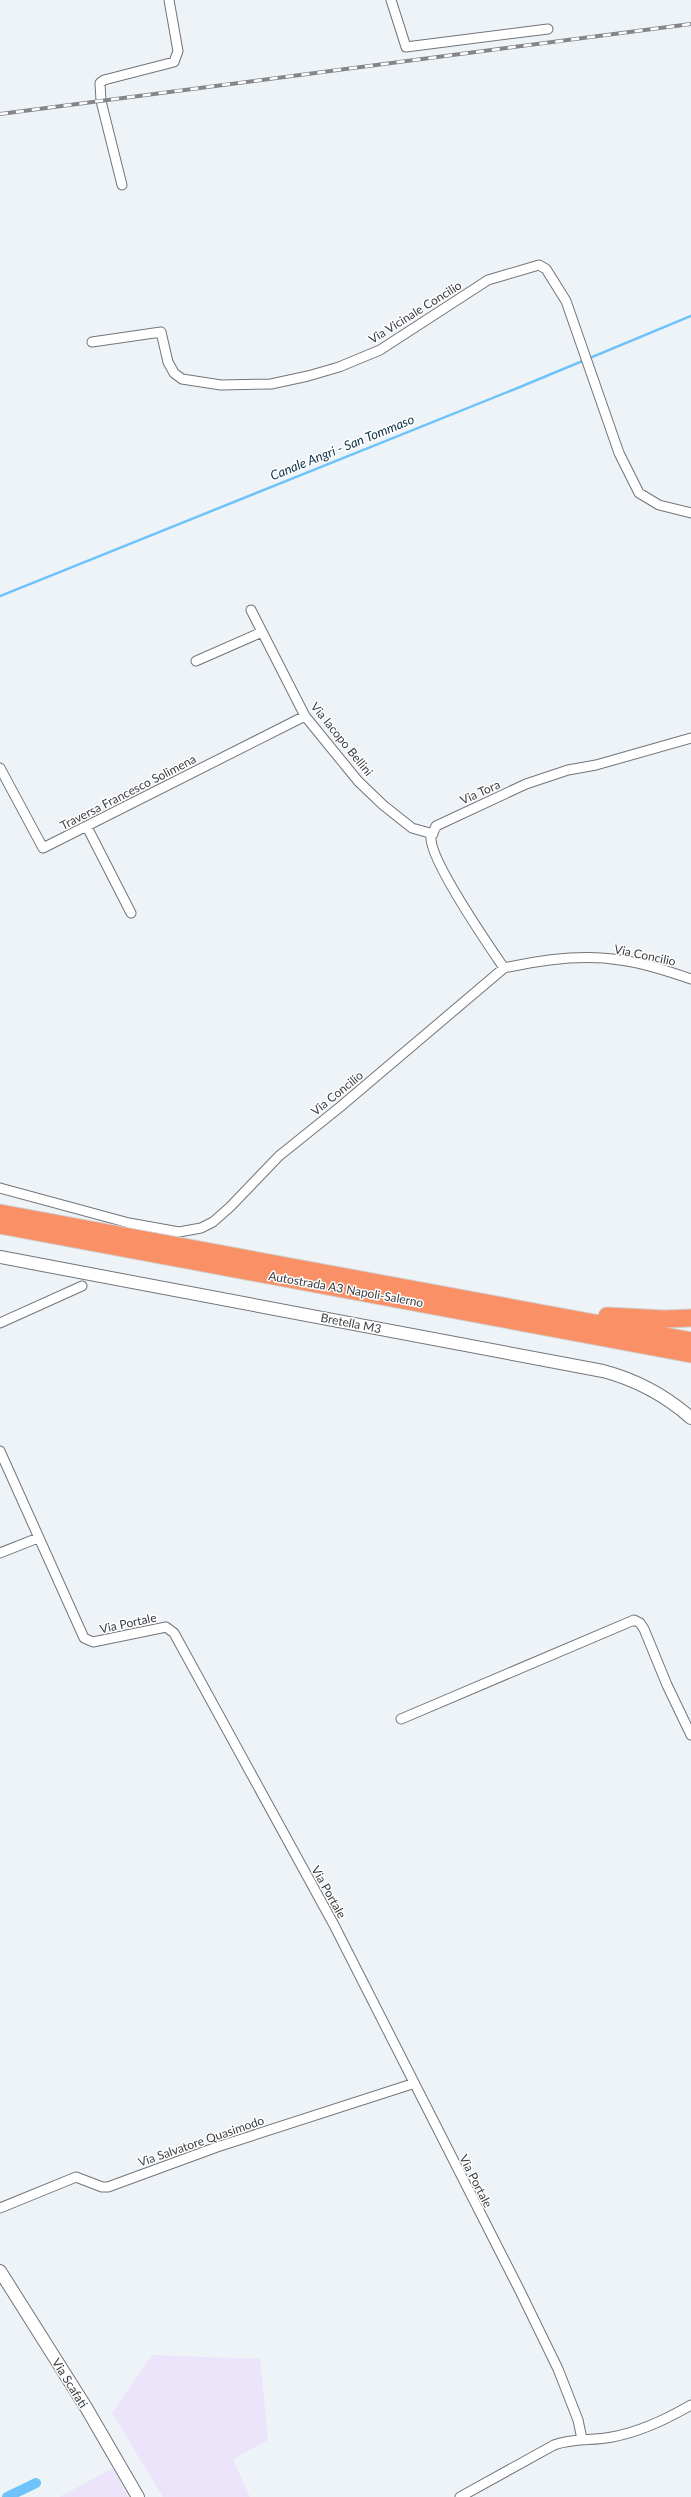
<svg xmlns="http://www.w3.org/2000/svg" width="691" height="2497" font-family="Lato,sans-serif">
<rect width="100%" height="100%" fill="#eef3f8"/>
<path fill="#ece4fa" d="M152,2355L260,2359L268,2440L233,2459L250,2497H163L112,2413Z
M113,2468L128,2497H59Z"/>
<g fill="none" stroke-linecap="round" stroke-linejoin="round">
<path stroke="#6ec4fa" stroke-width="2.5" d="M0,596L520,387L691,316"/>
<path stroke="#6ec4fa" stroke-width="10" d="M7,2497L36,2483"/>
<defs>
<path id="minor" d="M391,0L406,47L548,29
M122,185L101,101L100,83L104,80L174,62L178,51L169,0
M92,342L161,332L168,362L174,373L182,379L221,385L271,384L308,376L339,367L380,350L488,280L539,265L546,269L566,301L619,453L639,493L659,505L691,513
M251,610L305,716L358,781L383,805L412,828L433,834
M196,661L262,632
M0,768L43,848L305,716
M87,827L131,913
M504,968C489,946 429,859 431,837C432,834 435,829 436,826L526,784L568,770L596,765L691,738
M0,1188L129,1223L179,1232L201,1228L213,1222L230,1207L279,1156L340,1107L504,968C540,960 583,954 620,960C644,963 668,971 691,979
M0,1323L82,1286
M0,1451L84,1638L93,1642L166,1627L174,1633L334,1925L520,2291L558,2369L578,2420L582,2439
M0,1553L38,1538
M401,1719L634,1620L640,1623L644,1629L667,1685L691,1735
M0,2208L76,2177L102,2187H108L217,2147L412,2084
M460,2497L554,2445C573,2438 592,2441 612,2437C640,2432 667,2419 691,2405"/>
<path id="tertiary" d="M0,1257L603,1371C637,1380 665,1395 691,1418
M0,2271L87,2409L138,2497"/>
<path id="motorway" d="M0,1213L691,1341
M0,1225L691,1354
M607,1316L665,1319L691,1318"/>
</defs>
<use href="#minor" stroke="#71757a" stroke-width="11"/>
<use href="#tertiary" stroke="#71757a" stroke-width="14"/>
<use href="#motorway" stroke="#d0d0d1" stroke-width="19"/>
<use href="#minor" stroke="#fff" stroke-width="9"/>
<use href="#tertiary" stroke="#fff" stroke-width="12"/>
<use href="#motorway" stroke="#f99066" stroke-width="17"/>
<defs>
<path id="rail" d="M0,114L691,24"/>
</defs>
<use href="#rail" stroke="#838589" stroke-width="4"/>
<use href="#rail" stroke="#fff" stroke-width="2.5" stroke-dasharray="8" stroke-linecap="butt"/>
</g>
<g text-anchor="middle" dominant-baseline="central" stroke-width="3" stroke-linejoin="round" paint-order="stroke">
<g font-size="12" fill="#3b3c3f" stroke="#fff">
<text transform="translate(415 312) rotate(-32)">Via Vicinale Concilio</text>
<text transform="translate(342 739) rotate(51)">Via Iacopo Bellini</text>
<text transform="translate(128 792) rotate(-27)">Traversa Francesco Solimena</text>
<text transform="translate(480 792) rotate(-24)">Via Tora</text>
<text transform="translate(645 955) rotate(12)">Via Concilio</text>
<text transform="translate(337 1093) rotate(-39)">Via Concilio</text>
<text transform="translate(346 1289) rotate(10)">Autostrada A3 Napoli-Salerno</text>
<text transform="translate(351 1323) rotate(11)">Bretella M3</text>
<text transform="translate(128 1623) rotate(-12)">Via Portale</text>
<text transform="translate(329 1892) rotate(61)">Via Portale</text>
<text transform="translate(201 2141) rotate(-19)">Via Salvatore Quasimodo</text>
<text transform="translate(476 2181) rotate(63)">Via Portale</text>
<text transform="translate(70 2383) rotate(58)">Via Scafati</text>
</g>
<g font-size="13" font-style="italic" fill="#0b3248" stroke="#fff">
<text transform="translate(342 447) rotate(-22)">Canale Angri - San Tommaso</text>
</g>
</g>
</svg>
